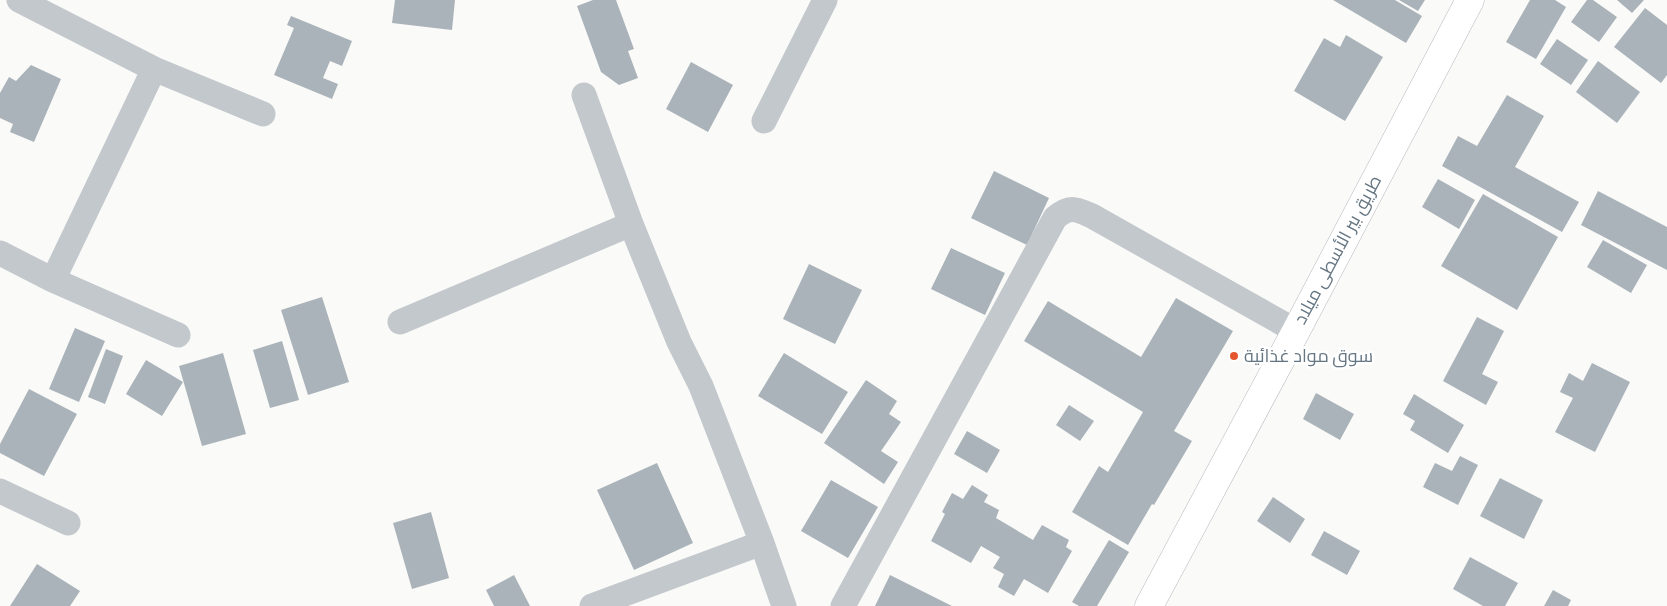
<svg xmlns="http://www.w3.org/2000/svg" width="1667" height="606" font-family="'Source Sans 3',Cairo,sans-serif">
<rect width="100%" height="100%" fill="#fafaf8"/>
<path fill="#aab3b9" d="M395,0H455L452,30L392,23Z
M593,0H616L634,49L628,51L638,78L619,85L601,72L577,6Z
M1333,0H1395L1422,16L1406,43Z
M1399,0H1425L1418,11Z
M1530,0H1555L1566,7L1536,59L1506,42Z
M1587,0H1593L1617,17L1599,42L1571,22Z
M1617,0H1644L1632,13Z
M1645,8L1667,25V75L1661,83L1614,47Z
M291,16L352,41L342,66L330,61L323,78L338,84L332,99L274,75L294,28L287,25Z
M1346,35L1383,57L1345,121L1294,91L1324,38L1340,47Z
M1557,39L1588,60L1571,85L1540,64Z
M1598,61L1640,92L1617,123L1576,92Z
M691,62L733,85L708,132L666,109Z
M31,65L61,79L34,142L10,132L13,124L0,118V93L9,77L16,81Z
M1507,95L1544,116L1515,167L1579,202L1562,232L1442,166L1458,136L1477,146Z
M994,171L1049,198L1027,245L971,218Z
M1438,179L1475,200L1459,229L1422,207Z
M1598,191L1667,227V270L1581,225Z
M1483,194L1558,237L1517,310L1441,266Z
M1603,240L1647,265L1631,293L1587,267Z
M951,248L1005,273L985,315L931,289Z
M809,264L862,290L835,344L783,319Z
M322,297L349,382L308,395L281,310Z
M1176,298L1233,331L1174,431L1192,441L1154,505L1152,504L1128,545L1072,512L1099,466L1108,472L1143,412L1024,341L1048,301L1141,357Z
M1477,317L1504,331L1482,374L1498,382L1486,405L1443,381Z
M75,328L105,341L79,402L49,389Z
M282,341L299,400L270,408L253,350Z
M106,349L123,356L105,404L88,397Z
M223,353L246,434L202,446L179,366Z
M784,353L848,392L822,434L758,396Z
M146,360L183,382L162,416L126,394Z
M1592,363L1630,382L1595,452L1555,432L1573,398L1560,392L1569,373L1583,381Z
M866,380L897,401L889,414L901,422L881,451L898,462L884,484L824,443Z
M29,389L77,414L44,476L0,453V444Z
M1316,393L1354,414L1340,440L1303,419Z
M1414,394L1464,425L1448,453L1410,430L1415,421L1403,414Z
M1069,405L1094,421L1080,441L1056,425Z
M967,431L1000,450L987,473L954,454Z
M1460,456L1478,465L1458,505L1423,487L1435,463L1452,471Z
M657,463L693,543L634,570L597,490Z
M1500,478L1543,500L1524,539L1480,516Z
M831,480L878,507L848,558L801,531Z
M972,485L988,495L984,502L999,510L996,518L1033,540L1042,525L1069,540L1066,547L1072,551L1048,593L1024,579L1014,596L998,587L1004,574L993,568L1000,557L981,546L971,563L931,541L945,514L942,512L952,493L963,499Z
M1273,497L1305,519L1290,543L1257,521Z
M431,512L449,578L412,589L393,523Z
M1324,531L1360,551L1347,575L1311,555Z
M1109,540L1129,552L1097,606H1079L1072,602Z
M1470,557L1518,583L1505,606H1483L1453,589Z
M37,564L80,591L70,606H10Z
M514,575L530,606H494L486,590Z
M890,575L952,606H875Z
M1553,590L1571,600L1568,606H1544Z"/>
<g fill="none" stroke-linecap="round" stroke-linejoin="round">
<defs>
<path id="primary" d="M1149,606L1296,331L1470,0"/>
</defs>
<use href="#primary" stroke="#b5babe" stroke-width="29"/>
<path stroke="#c3c8cc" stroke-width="25" d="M19,0L154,69L263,114
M584,95L631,224L679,342L701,386L762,543L784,606
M764,121L825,0
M0,253L53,280L178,335
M53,280L154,69
M400,322L631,224
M0,491L68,523
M592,606L762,543
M843,606L1055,218C1070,205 1076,209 1092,216L1296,331"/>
<use href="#primary" stroke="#fff" stroke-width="28"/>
</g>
<circle fill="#e4572e" stroke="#fff" stroke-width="2" cx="1234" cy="356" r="5"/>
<g text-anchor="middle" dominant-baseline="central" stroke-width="5" stroke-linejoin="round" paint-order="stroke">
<g font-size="18" fill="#657683" stroke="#fff">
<text transform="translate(1338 250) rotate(-62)">طريق بير الأسطى ميلاد</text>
</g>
<g font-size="18" fill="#657683" stroke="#fff" text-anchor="start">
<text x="1244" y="356">سوق مواد غذائية</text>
</g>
</g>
</svg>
